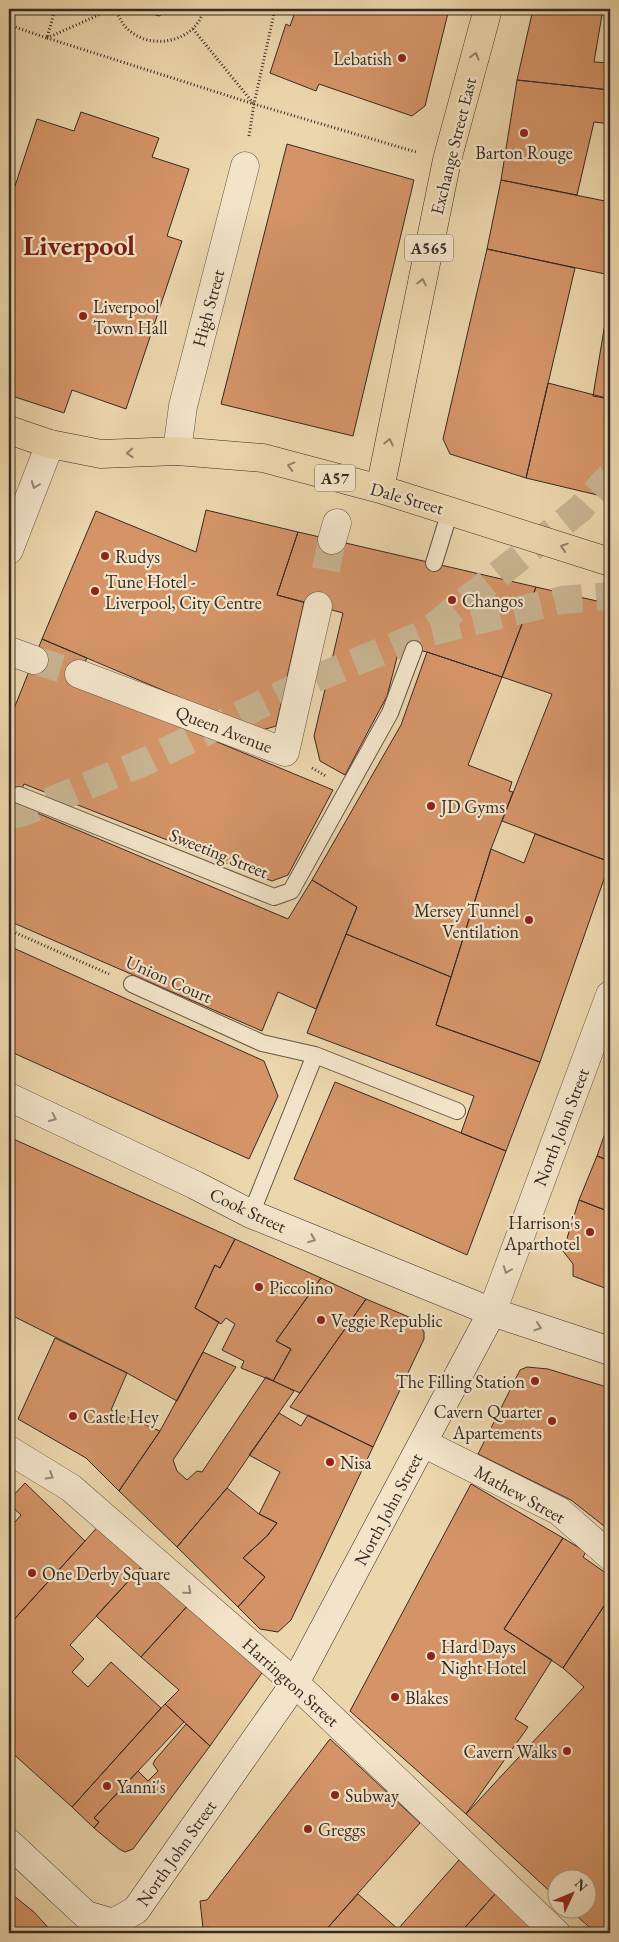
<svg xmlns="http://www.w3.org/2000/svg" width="619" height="1942" font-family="'EB Garamond',serif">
<rect width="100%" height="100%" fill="#ecd6ac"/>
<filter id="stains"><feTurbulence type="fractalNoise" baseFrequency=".004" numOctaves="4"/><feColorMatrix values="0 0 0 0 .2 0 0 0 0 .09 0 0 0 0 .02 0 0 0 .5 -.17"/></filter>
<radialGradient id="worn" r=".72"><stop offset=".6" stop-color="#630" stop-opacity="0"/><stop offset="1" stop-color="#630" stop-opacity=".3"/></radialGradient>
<path fill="#d49468" stroke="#362a25" d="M143,9H171L159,16L146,12Z
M296,9H449L425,106L412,116L319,84L316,91L270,73L286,24L290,26Z
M533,9H603L594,62L610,63V90L517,80Z
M517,80L610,90V124L594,122L577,195L501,180Z
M81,112L159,138L152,157L189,169L167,236L182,241L126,409L72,390L64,413L9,395V184L15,186L37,119L74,131Z
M287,144L414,180L353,436L221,404Z
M501,180L610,202V275L487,249Z
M487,249L575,268L526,478L450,454L443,439Z
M610,293V399L593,396Z
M548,383L610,399V498L526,478Z
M206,510L298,532L277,595L304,602L276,726L259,731L42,639L96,511L196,552Z
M298,532L536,587L502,677L427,652L400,646L387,696L345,775L320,761L314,736L343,613L277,595Z
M536,587L610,604V862L502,821L552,694L502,677Z
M42,639L87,658L75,683L333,790L288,875L272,881L24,784L15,803L9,800V721Z
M427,652L502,677L468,765L512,782L509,791L513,792L491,849L451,977L346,934L357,907L312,880L401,725Z
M9,801L288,919L312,880L357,907L316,1009L278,992L262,1031L9,921Z
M535,834L610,862L540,1062L436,1025L491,849L524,863Z
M346,934L451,977L436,1025L540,1062L506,1151L461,1133L474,1096L307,1033Z
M9,946L264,1061L278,1096L249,1159L9,1051Z
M335,1082L506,1151L467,1255L294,1179Z
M610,1119V1161L597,1156Z
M9,1137L235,1239L220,1268L215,1265L195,1308L219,1322L177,1401L127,1373L9,1314Z
M597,1156L610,1161V1212L579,1200Z
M579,1200L610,1212V1290L573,1276V1264L563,1251Z
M235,1239L321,1278L276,1341L291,1349L273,1381L241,1368L244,1361L222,1350L235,1324L226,1318L221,1324L195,1308L215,1265L220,1268Z
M321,1278L366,1299L300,1393L273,1381L291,1349L276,1341Z
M366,1299L409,1317L421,1327L424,1332V1339L373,1447L290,1407Z
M55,1338L127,1373L111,1410L160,1431L119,1491L86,1458L18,1419Z
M203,1352L236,1367L173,1460L177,1471L187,1480L197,1471L202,1472L266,1377L294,1391L227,1488L177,1547L119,1491L160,1431Z
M527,1367L548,1369L610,1388V1519L604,1526L571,1500L478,1454L520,1370Z
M279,1413L301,1426L308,1415L373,1447L291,1620L278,1632L260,1629L238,1607L265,1577L243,1558L267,1536L277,1523L259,1514L280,1472L249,1455Z
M25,1483L85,1541L9,1625V1529L21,1515L9,1504V1500Z
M471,1484L563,1538L504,1629L552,1660L515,1719L528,1727L466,1814L350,1711Z
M227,1488L259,1514L277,1523L267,1536L243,1558L265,1577L238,1607L177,1547Z
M610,1519V1531L604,1526Z
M103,1521L146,1562L70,1645L84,1659L72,1672L88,1687L111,1662L161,1708L72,1807L9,1750V1625Z
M563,1538L586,1552L583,1557L610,1576V1597L563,1668L504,1629Z
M146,1562L191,1602L141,1657L96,1616Z
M610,1597V1933H596L570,1910H586V1880H556V1897L466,1814L584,1687L563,1668Z
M191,1602L264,1670L210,1746L165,1704L179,1690L141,1657Z
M165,1704L184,1722L94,1818L99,1822L94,1828L72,1807Z
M186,1724L210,1746L133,1849L125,1852L119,1849L94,1828L99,1822L94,1818L138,1771L148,1781L158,1771L153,1764L155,1760Z
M330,1739L420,1823L323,1933H216L209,1927L203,1928L200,1901L207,1900Z
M459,1860L496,1893L460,1933H323L358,1894L398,1929Z
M9,1892L34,1912L53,1933H9Z
M496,1893L537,1933H460Z"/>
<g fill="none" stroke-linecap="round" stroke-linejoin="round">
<path stroke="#c8b491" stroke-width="28" stroke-dasharray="28 14" stroke-linecap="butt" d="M326,570L332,540
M34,660L79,674"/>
<path stroke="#c8b491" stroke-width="28" stroke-dasharray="28 14" stroke-linecap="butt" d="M433,627L580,509L610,476
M9,816L24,812L142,763L307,682L426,633L562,600L610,596"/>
<defs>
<path id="lane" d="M434,563L450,511
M19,795L274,897L291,891L390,713L414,649
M132,984L262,1043L315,1055L457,1111
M251,1214L315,1055"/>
<path id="street" d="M177,451L183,406L245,166
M332,540L337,523
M9,550L50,444
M9,651L34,660
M79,674L285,752L318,606
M492,1312L610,995
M423,1443L559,1511L610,1556
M9,1450L71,1488L295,1683L556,1933"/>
<path id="secondary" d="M9,1097L195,1185L251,1214L492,1312L610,1351
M9,1843L86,1915L113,1923L136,1910L295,1683L492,1312"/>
<path id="primary" d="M9,430L50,444L101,454L177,451L263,458L380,489L610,562
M380,489L447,160L488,9"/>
</defs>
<use href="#lane" stroke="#645547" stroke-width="18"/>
<use href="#street" stroke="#645547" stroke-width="29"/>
<use href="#secondary" stroke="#362a25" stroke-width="29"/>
<use href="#primary" stroke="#362a25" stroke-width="29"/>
<path stroke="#362a25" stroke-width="3" stroke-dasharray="1 2.5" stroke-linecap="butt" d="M115,9C120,19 124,28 134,34C158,50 197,39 204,9
M9,25L47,38L55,9
M193,29L253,103
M47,38L254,104L416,152
M47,38L112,9
M249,136L254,104L275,9
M312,768L326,776
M9,930L109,974"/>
<use href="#lane" stroke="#f3e4c9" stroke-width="16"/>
<use href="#street" stroke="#f3e4c9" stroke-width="28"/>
<use href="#secondary" stroke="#f3e4c9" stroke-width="28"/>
<use href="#primary" stroke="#ecd6ac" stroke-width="28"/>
</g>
<defs><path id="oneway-chevron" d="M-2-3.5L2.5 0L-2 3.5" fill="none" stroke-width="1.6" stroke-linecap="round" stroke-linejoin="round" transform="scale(1.25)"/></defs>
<g stroke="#918068">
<use href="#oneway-chevron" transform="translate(475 56) rotate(-75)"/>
<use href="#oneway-chevron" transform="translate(422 282) rotate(-78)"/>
<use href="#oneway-chevron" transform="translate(389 442) rotate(-78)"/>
<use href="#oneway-chevron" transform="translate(130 453) rotate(178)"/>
<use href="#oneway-chevron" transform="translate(291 466) rotate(-165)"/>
<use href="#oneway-chevron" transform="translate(564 547) rotate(-162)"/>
</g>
<g stroke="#948777">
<use href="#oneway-chevron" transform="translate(35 485) rotate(111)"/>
<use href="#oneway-chevron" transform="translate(53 1118) rotate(25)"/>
<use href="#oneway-chevron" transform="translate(312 1239) rotate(22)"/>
<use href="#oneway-chevron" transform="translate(507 1270) rotate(111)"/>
<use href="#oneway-chevron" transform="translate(538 1327) rotate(18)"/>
<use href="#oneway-chevron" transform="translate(50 1476) rotate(31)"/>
<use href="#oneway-chevron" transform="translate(188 1591) rotate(41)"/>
</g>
<g fill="#8f2418" stroke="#f3e4c9" stroke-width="2">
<circle cx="402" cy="58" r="5"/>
<circle cx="524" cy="133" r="5"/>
<circle cx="83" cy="316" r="5"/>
<circle cx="105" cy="556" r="5"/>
<circle cx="95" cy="591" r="5"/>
<circle cx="452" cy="600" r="5"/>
<circle cx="431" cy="806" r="5"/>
<circle cx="529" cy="920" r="5"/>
<circle cx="590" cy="1232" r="5"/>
<circle cx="259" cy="1287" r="5"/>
<circle cx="321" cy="1320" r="5"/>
<circle cx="535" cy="1381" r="5"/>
<circle cx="73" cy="1416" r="5"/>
<circle cx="552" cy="1421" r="5"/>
<circle cx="330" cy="1462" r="5"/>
<circle cx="32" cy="1573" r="5"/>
<circle cx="431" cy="1656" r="5"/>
<circle cx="395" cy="1697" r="5"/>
<circle cx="567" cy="1751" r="5"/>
<circle cx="107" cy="1786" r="5"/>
<circle cx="335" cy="1795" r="5"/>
<circle cx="308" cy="1829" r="5"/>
</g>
<g text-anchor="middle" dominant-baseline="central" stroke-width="4.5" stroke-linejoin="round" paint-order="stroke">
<g fill="#f3e4c9" stroke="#6f6256" stroke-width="1">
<rect x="405" y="234.5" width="48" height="27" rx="4"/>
<rect x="315" y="464.5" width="40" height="27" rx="4"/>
</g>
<g font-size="16" font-weight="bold" fill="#362a25">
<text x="429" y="248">A565</text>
<text x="335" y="478">A57</text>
</g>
<g font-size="18" fill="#362a25" stroke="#f3e4c9" text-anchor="start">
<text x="392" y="58" text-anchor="end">Lebatish</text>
<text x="524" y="152" text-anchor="middle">Barton Rouge</text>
<text x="93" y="306">Liverpool<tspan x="93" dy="21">Town Hall</tspan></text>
<text x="115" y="556">Rudys</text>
<text x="105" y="581">Tune Hotel -<tspan x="105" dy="21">Liverpool, City Centre</tspan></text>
<text x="462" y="600">Changos</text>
<text x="441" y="806">JD Gyms</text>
<text x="519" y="910" text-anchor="end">Mersey Tunnel<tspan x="519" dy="21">Ventilation</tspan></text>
<text x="580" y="1222" text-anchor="end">Harrison's<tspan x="580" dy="21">Aparthotel</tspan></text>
<text x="269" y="1287">Piccolino</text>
<text x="331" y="1320">Veggie Republic</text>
<text x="525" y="1381" text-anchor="end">The Filling Station</text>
<text x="542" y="1411" text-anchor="end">Cavern Quarter<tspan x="542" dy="21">Apartements</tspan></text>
<text x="83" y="1416">Castle Hey</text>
<text x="340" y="1462">Nisa</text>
<text x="42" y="1573">One Derby Square</text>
<text x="441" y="1646">Hard Days<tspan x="441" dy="21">Night Hotel</tspan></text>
<text x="405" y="1697">Blakes</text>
<text x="557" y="1751" text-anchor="end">Cavern Walks</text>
<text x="117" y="1786">Yanni's</text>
<text x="345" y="1795">Subway</text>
<text x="318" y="1829">Greggs</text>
</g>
<g font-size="18" fill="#362a25" stroke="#f3e4c9">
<text transform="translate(453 146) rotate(-76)">Exchange Street East</text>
<text transform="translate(208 308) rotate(-75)">High Street</text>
<text transform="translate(407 498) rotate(16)">Dale Street</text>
<text transform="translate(224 729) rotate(21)">Queen Avenue</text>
<text transform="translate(219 853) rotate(22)">Sweeting Street</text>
<text transform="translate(169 979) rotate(24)">Union Court</text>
<text transform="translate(561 1127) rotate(-69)">North John Street</text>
<text transform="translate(248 1210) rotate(25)">Cook Street</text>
<text transform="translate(520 1494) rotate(29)">Mathew Street</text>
<text transform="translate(388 1509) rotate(-62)">North John Street</text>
<text transform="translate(291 1682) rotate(42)">Harrington Street</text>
<text transform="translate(176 1853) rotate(-55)">North John Street</text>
</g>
<g font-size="28" font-weight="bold" fill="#7a1f14" stroke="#f3e4c9">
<text x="79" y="245">Liverpool</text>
</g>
</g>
<rect width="619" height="1942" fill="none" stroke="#ecd6ac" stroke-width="30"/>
<rect x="10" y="10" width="599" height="1922" fill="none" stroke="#362a25" stroke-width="2.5"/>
<rect x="15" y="15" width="589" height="1912" fill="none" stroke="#362a25"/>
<g transform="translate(572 1894) rotate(46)"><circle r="24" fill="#f3e4c9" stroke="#a79a87"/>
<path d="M0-4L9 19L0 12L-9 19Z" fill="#8f2418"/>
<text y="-8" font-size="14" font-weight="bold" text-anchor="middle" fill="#362a25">N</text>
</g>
<rect width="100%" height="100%" filter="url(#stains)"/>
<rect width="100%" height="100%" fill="url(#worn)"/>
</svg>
